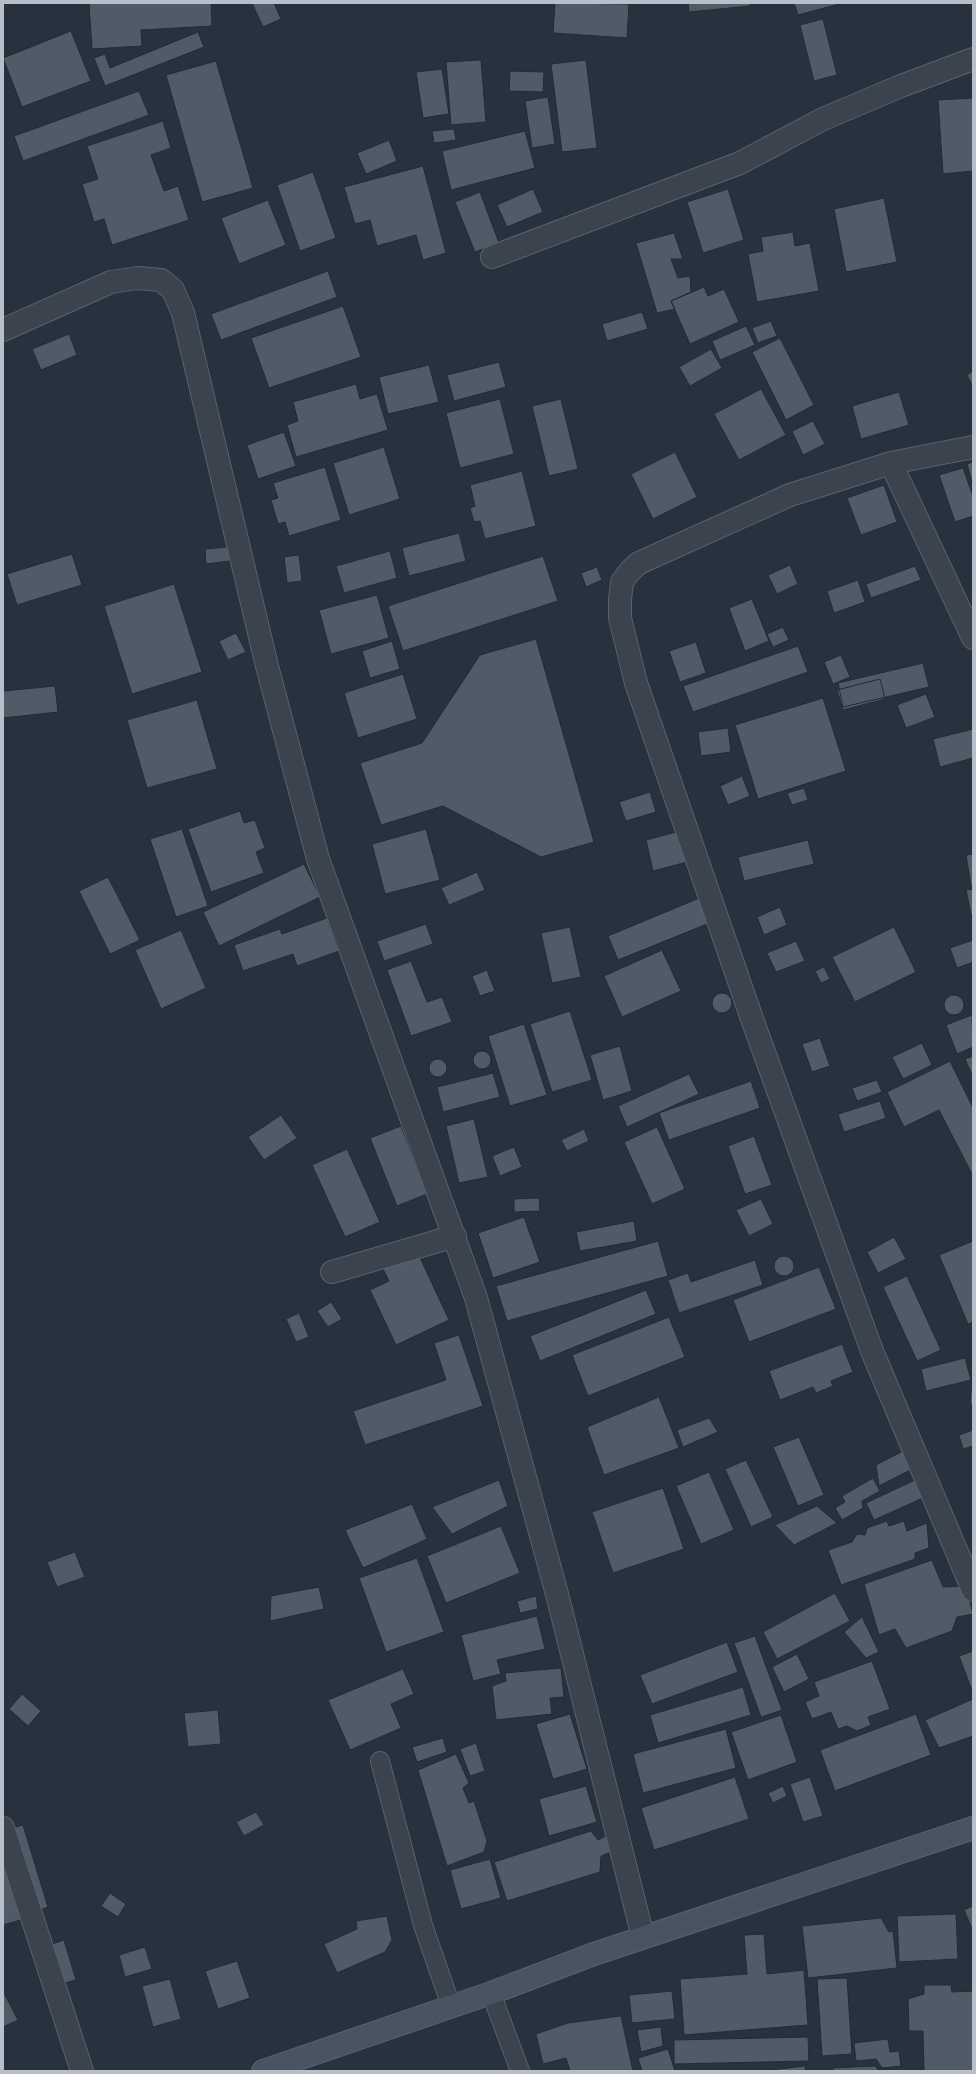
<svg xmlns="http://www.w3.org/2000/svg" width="976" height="2074" font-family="Helvetica,sans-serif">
<rect width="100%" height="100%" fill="#28323e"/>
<path fill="#515b68" stroke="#222b35" d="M89,3H211L212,26L141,30L142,46L92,49Z
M252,3H274L281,19L263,27Z
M555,3L629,4L627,38L553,33Z
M688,3H750V6L689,12Z
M794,3H843L798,15Z
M823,19L837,75L814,81L800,25Z
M71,31L91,81L22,107L3,58Z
M198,32L204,47L105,86L94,58L105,54L110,68Z
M481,60L486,122L451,125L446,62Z
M586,60L597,148L562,152L551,64Z
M216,61L253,188L202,202L166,75Z
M442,69L449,114L423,118L416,72Z
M510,71L544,72L543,92L509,91Z
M139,91L149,115L23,161L14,136Z
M548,97L555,144L532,148L525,101Z
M973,98V171L943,174L938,100Z
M163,121L171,148L151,155L164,191L178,186L189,220L112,245L104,219L94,222L82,184L98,179L87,146Z
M454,129L456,140L434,143L432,131Z
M525,131L535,168L451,190L442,151Z
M389,140L397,161L366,174L357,153Z
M423,166L446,253L423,260L416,235L377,246L370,220L355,224L344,187Z
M313,172L336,238L300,251L277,185Z
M533,189L543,212L507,227L497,205Z
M728,189L744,240L703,253L687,202Z
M480,192L499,243L475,252L455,202Z
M884,198L897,262L846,272L834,209Z
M268,200L286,245L239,264L221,218Z
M793,232L795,246L810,243L819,291L757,302L748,254L763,251L761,237Z
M674,233L683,259H671L678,278L690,276L691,292L671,301L675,309L657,313L636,243Z
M328,271L337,297L221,340L211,314Z
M704,287L708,296L724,289L739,322L690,344L671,301Z
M343,306L361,357L269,388L251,338Z
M642,312L648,329L607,341L602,324Z
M771,321L777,336L758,343L752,328Z
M746,326L755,345L720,360L712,341Z
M69,334L77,355L41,370L32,349Z
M780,338L814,405L786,420L752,352Z
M711,349L722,368L690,386L679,367Z
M499,362L506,387L454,401L447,375Z
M429,365L439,402L388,414L379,377Z
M973,371V387L967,375Z
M356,384L360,399L377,394L388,430L296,457L287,425L298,421L293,402Z
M761,389L786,435L739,460L714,414Z
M899,392L909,425L861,439L852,406Z
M500,399L514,454L460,468L446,413Z
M561,399L578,469L549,476L532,406Z
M813,421L825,444L803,455L792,431Z
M284,432L296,466L258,479L247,445Z
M384,447L400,499L349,515L333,463Z
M675,452L697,497L653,519L631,474Z
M973,462V486L967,464Z
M325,467L341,520L289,536L285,522L278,524L271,500L278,498L273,483Z
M963,468L973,496V516L955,522L939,475Z
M522,471L536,526L485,539L480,521L474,522L470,508L475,506L470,485Z
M884,485L897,522L861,535L847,498Z
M459,533L466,561L409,576L402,548Z
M228,547L230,561L206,564L205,549Z
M390,551L397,578L344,593L336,566Z
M72,554L82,585L17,605L7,574Z
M299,555L302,581L287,583L284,557Z
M543,556L558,601L403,651L388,606Z
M790,565L798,584L777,594L768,575Z
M915,566L921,580L871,598L866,584Z
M597,567L602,580L586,587L581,573Z
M858,580L865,602L834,613L827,591Z
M174,584L202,672L132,694L104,606Z
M377,595L389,638L331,654L319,610Z
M752,599L769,641L745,651L729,608Z
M783,627L789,640L773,647L767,634Z
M236,633L246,652L228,660L219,641Z
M536,639L594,842L541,857L443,806L381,825L360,763L422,743L480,655Z
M392,641L400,669L370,678L362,651Z
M696,642L706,673L680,682L669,651Z
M798,646L808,672L693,712L683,686Z
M841,655L850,677L833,684L824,662Z
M923,663L929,687L843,707L838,683Z
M403,674L417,719L358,738L344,693Z
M880,679L885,699L843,710L837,690Z
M55,686L58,712L3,718V691Z
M926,694L935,717L906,728L897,705Z
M823,698L846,771L758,799L735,725Z
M197,700L217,769L147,788L127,720Z
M728,728L731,752L701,756L698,732Z
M973,729V758L940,767L933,739Z
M742,776L750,796L728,805L720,786Z
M804,788L808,800L792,805L787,793Z
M650,792L656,812L626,821L619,802Z
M240,811L244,823L255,820L265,848L256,852L264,873L211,892L188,829Z
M182,829L208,906L176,917L150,839Z
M426,829L440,880L385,894L372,844Z
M680,831L687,862L653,871L646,840Z
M808,840L814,864L744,881L738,857Z
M973,854V885L971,886L966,855Z
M304,864L320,897L219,946L203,912Z
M477,872L485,890L449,905L441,888Z
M108,877L140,940L110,954L79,891Z
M973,889V918L972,919L966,890Z
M702,897L712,922L618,960L608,936Z
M780,907L787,925L764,935L757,917Z
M327,918L339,951L297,966L293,954L243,971L234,945L280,929L282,934Z
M426,924L433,944L384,961L377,941Z
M570,927L581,977L552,983L541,933Z
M894,927L916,972L855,1002L832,957Z
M181,930L206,988L161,1009L135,950Z
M973,940V962L957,968L950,948Z
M796,941L805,961L776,972L767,953Z
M662,950L681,991L622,1017L604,976Z
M411,961L427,1002L442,997L452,1022L411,1036L387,970Z
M824,967L830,979L821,983L815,971Z
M487,970L495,991L480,996L472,976Z
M712 1003a10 10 0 1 1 20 0a10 10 0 1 1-20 0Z
M944 1005a10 10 0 1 1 20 0a10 10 0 1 1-20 0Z
M570,1011L592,1080L552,1092L530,1024Z
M972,1015L973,1047L957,1054L946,1025Z
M524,1024L547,1095L510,1106L488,1036Z
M820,1038L830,1066L812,1072L802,1044Z
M922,1043L932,1065L903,1079L892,1057Z
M620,1046L632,1091L603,1100L590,1055Z
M473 1060a9 9 0 1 1 18 0a9 9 0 1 1-18 0Z
M973,1056V1077L965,1059Z
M429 1068a9 9 0 1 1 18 0a9 9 0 1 1-18 0Z
M950,1061L973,1108V1176L939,1110L904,1127L887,1092Z
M493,1073L500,1097L443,1112L437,1087Z
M689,1074L699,1094L627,1127L618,1106Z
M877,1080L882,1092L857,1101L852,1088Z
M751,1081L760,1108L669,1140L659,1113Z
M880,1101L886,1118L844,1132L838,1114Z
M281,1115L297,1138L264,1160L248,1137Z
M474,1119L488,1177L459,1183L446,1126Z
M401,1126L427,1194L397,1206L370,1138Z
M657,1127L685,1189L652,1204L624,1142Z
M584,1129L589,1141L567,1151L561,1140Z
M754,1136L772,1185L745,1194L728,1146Z
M514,1147L522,1167L500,1176L492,1156Z
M347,1149L380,1222L345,1237L312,1165Z
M539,1198L540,1211L514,1212V1199Z
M761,1199L773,1224L749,1236L736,1210Z
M524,1217L540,1262L493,1278L478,1233Z
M634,1221L637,1241L580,1251L576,1232Z
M894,1237L906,1259L878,1273L867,1252Z
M658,1241L668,1276L507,1321L496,1286Z
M973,1241V1322L968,1324L939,1255Z
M416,1249L449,1320L396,1345L370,1290L389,1281L381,1265Z
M774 1266a10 10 0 1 1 20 0a10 10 0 1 1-20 0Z
M755,1260L763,1285L679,1313L668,1280L688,1273L691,1282Z
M819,1267L836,1309L749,1342L733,1300Z
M907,1276L941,1350L917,1361L883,1287Z
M646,1290L656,1314L540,1361L530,1336Z
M331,1302L342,1319L328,1327L317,1311Z
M299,1313L309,1337L296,1342L286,1319Z
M669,1317L685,1357L588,1396L572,1355Z
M459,1335L483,1406L365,1445L353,1411L446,1380L434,1343Z
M842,1344L853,1372L831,1381L833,1386L816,1393L813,1387L780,1400L769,1371Z
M965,1358L971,1380L926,1391L921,1369Z
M971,1390H973V1404H970Z
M659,1397L679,1448L604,1475L587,1427Z
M709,1418L718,1432L683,1447L677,1430Z
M973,1430V1446L963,1449L959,1435Z
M799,1437L824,1495L798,1506L773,1447Z
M903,1451L912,1469L879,1486L876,1465Z
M746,1460L773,1517L751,1527L725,1469Z
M709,1472L734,1530L701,1544L676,1486Z
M873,1478L880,1491L862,1501L863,1508L842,1520L835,1508L845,1502L842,1496Z
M499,1480L508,1506L452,1534L432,1507Z
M915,1480L923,1498L874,1520L866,1503Z
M663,1488L684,1549L613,1573L592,1512Z
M412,1504L427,1539L363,1568L345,1530Z
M817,1506L837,1523L794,1545L775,1525Z
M887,1521L889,1526L904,1521L907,1531L927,1523L929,1548L915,1553V1559L841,1585L828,1550L852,1542L857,1534L865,1535L867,1528Z
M501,1526L520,1573L446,1603L427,1556Z
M75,1552L85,1577L57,1587L47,1562Z
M417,1558L444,1632L386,1652L359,1578Z
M932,1560L943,1587L966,1586L973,1614L957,1617L952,1631L906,1648L895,1629L879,1635L864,1584Z
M319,1587L324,1609L270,1621L271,1596Z
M835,1593L850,1621L777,1659L763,1632Z
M536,1596L538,1609L520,1613L517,1601Z
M537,1616L545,1649L497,1660L501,1674L473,1681L461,1635Z
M862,1617L879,1652L866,1658L844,1632Z
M755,1636L782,1710L761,1717L734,1643Z
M727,1642L738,1672L652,1704L640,1675Z
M973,1651V1688H971L959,1656Z
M797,1654L809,1679L784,1692L772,1667Z
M872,1661L890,1709L868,1717L871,1725L857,1731L847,1726L838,1729L831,1712L812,1719L805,1702L819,1696L814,1682Z
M561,1668L564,1697L550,1698L552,1714L496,1720L492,1686L506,1681L505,1673Z
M403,1669L414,1694L391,1704L401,1728L350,1750L328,1700Z
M743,1687L751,1715L658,1743L650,1715Z
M22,1694L41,1711L28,1726L9,1709Z
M973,1699V1736L939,1748L925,1720Z
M218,1710L221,1744L188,1747L184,1713Z
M570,1714L587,1769L553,1779L536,1724Z
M916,1714L931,1755L835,1791L820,1750Z
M781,1715L797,1762L748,1780L731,1732Z
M726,1729L736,1768L643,1793L633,1754Z
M443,1738L447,1752L417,1762L412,1747Z
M476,1743L485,1771L470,1776L460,1749Z
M456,1754L469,1783L463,1788L469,1803L474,1801L487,1841L484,1852L447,1866L418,1770Z
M735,1777L749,1819L654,1850L641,1808Z
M810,1777L823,1816L803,1822L790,1784Z
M586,1786L597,1822L549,1836L539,1799Z
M783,1786L787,1796L773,1803L768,1793Z
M256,1812L264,1825L244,1836L236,1822Z
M23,1825L48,1907L35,1912L9,1829Z
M591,1831L598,1840L608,1835L614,1851L601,1856L600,1872L507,1901L494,1862Z
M3,1852L24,1919L3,1925Z
M490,1859L501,1898L461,1909L450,1870Z
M110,1893L126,1904L118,1917L101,1906Z
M973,1906V1931L964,1910Z
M956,1914L958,1959L899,1962L897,1916Z
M387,1916L392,1940L385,1952L337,1973L324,1944L357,1929L356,1921Z
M881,1918L889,1932L893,1931L897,1968L808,1978L802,1926Z
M764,1934L767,1974L804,1970L808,2025L684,2035L680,1979L747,1974L744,1935Z
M64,1940L76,1980L61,1984L49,1945Z
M145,1947L152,1969L125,1977L119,1955Z
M237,1961L250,1998L218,2009L205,1971Z
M847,1978L852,2054L822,2056L817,1979Z
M170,1979L181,2019L153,2027L142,1986Z
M924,1985H951L952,1992L973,1991V2071H924L923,2031H909L908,1999L924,1994Z
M672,1991L675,2019L632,2023L629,1995Z
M4,1993L18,2020L3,2027V1993Z
M621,2016L633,2071H570L566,2058L543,2064L536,2034L568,2023Z
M661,2027L663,2046L641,2052L637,2030Z
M808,2037L809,2061L674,2064V2040Z
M888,2039L890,2052L899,2051L901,2066L882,2068L876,2059L856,2061L854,2043Z
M668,2049L675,2071H642L638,2058Z
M805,2066L806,2071H762Z
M875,2066L879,2071H833V2068Z"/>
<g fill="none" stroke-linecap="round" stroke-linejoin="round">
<defs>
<path id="lane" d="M380,1761L423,1925L451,2006
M491,1993L520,2071"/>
<path id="street" d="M492,257L740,163L823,119L901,86L973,59
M3,330L111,282L138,278L161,280L173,290L183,313L267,666L318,859L476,1298L557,1594L643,1937
M973,447L891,463L790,495L639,563L630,571L622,582L620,600V618L636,683L751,1016L872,1351L973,1590
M891,463L973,638
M332,1272L455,1236
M3,1828L82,2071"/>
<path id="secondary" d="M263,2071L491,1993L594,1954L973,1828"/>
</defs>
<use href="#lane" stroke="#59626c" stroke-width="20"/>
<use href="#street" stroke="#59626c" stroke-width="24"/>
<use href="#secondary" stroke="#59626c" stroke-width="24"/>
<use href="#lane" stroke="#3b444e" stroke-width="18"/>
<use href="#street" stroke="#3b444e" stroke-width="22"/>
<use href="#secondary" stroke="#4a5361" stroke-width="22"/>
</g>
<rect width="976" height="2074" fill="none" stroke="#b8bfc9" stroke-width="8"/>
</svg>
